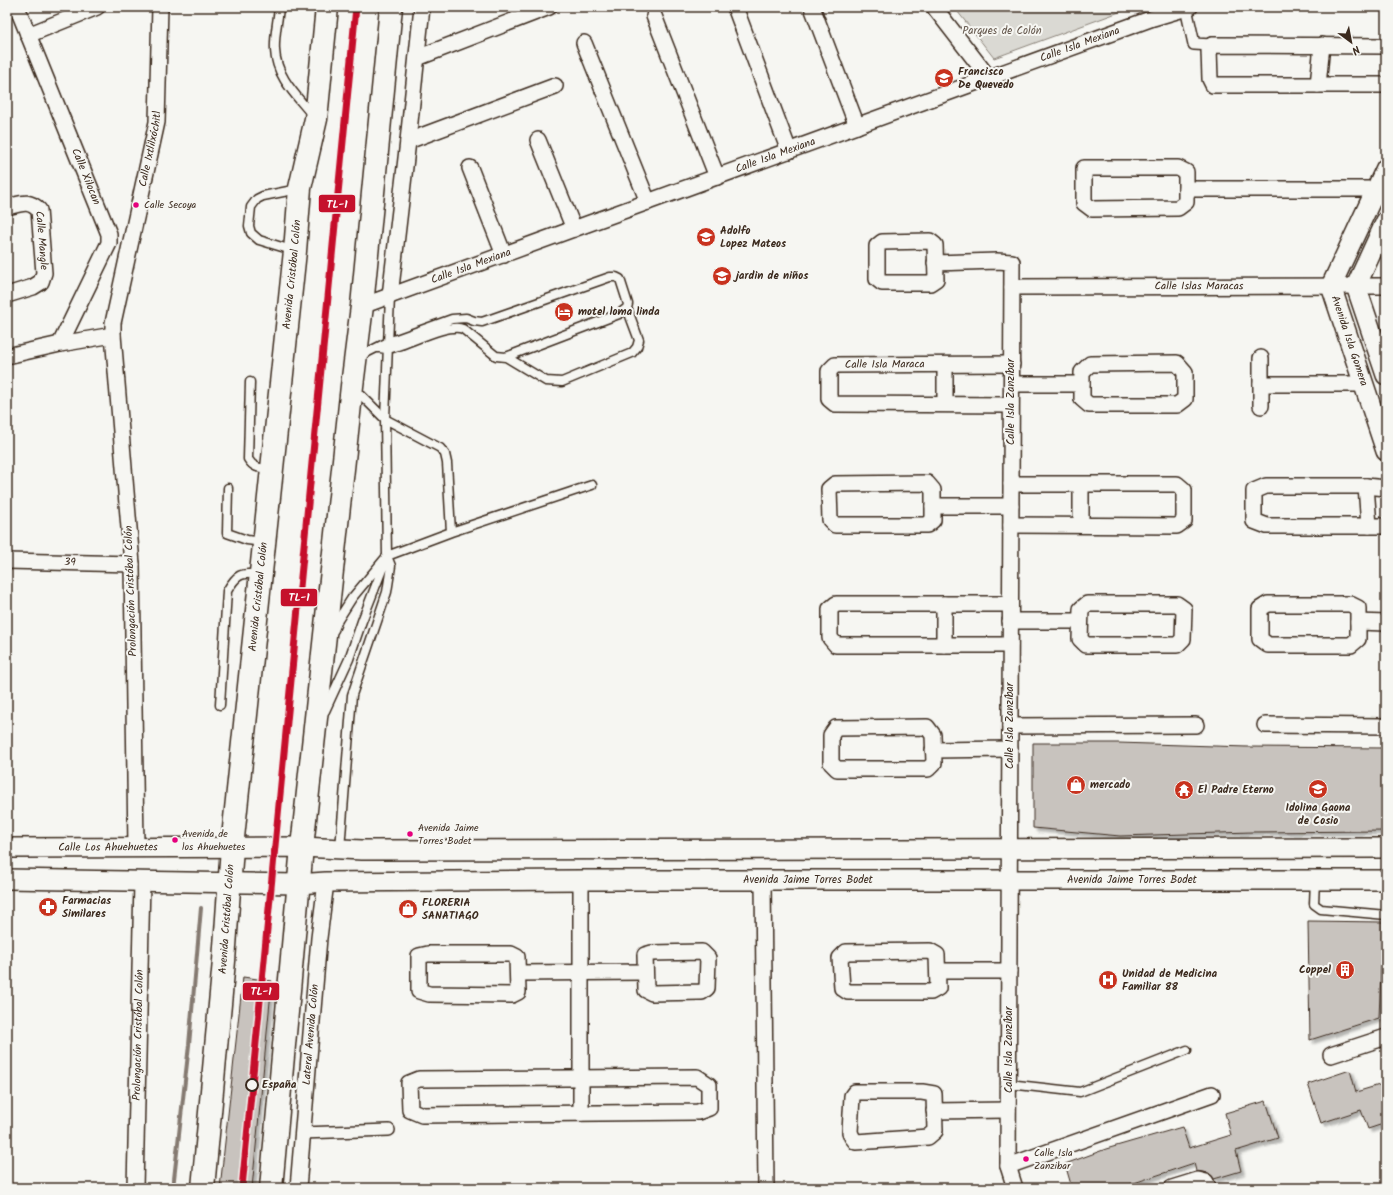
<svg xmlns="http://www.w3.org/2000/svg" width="1393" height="1195" font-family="Kalam,sans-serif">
<defs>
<filter id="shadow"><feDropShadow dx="3.5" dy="3.5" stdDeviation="1" flood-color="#0004"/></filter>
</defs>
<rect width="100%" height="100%" fill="#f6f6f2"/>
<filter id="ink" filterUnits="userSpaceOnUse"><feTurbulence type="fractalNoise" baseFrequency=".025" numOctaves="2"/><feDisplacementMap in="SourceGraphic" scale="8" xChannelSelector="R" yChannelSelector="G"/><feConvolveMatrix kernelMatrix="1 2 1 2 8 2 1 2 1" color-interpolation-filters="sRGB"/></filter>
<g filter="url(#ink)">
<path fill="#dad9d3" stroke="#8a8278" d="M954,7H1133L994,58Z"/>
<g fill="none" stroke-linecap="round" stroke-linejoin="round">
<path stroke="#857a71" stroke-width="4" d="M173,1188L189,1045L201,908"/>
</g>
<path fill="#c8c3be" stroke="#3b2a1e" filter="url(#shadow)" d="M1033,743H1118L1247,747L1386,748V831L1252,832L1120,836L1033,828Z
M1308,921L1383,922L1379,1018L1310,1040Z
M243,977L272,981L252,1188H220Z
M1350,1070L1356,1092L1386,1083V1123L1368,1129L1361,1110L1321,1123L1308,1084Z
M1266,1101L1278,1138L1236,1151L1241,1171L1214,1179L1209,1173L1196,1171L1194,1163L1119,1188H1072L1065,1164L1106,1149L1182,1127L1189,1148L1231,1135L1225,1113Z"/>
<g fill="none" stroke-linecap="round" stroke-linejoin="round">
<defs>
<path id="service" d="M279,7C278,21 274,36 275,50C276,77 297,96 313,116
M295,251L259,240L251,233L249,226L251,207L257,199L263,196L298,189
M358,357L388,342L452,319L466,318L474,321L482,322L610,277H616L620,279L628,304L627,308L619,314L506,357L496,356L463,329C448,322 405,346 388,349C385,349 381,348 379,348
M506,357L546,381L562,382L632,353L637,347L639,340L627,308
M250,382L248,459C254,469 261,468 272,469
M228,488L227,533L247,540L264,542
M451,532L592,485
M334,630L338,620L352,598L387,556L451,532L447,463L445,454L440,448L385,419L355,389
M220,705L227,591C237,574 240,573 259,574
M325,711L349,659L362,621L385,562
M340,849L352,695L387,592L391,566L387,556L385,419L390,296
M1315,880L1314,904L1321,909L1386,915
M1008,1084L1080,1092L1187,1050"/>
<path id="pedestrian" d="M1186,8L1194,44L1212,45
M302,1133L389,1130"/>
<g id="minor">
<path id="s1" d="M17,7L109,234V243L60,344"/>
<path d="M735,7L789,151"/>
<path d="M812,7L857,126"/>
<path d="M934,7L989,78"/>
<path d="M654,16L717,177"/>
<path d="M28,35L97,7"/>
<path d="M584,43L648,202"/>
<path d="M1386,46L1212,45L1209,50L1210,79L1213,85H1386"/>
<path d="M417,58L549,7"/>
<path d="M1318,85L1322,45"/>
<path d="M538,140L574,229"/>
<path d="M408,141L555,86"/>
<path d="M470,168L504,255"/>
<path d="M1084,168H1178L1186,172V202L1178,208L1092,209L1084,203Z"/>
<path d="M1186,189H1376"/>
<path id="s2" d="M7,207C21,204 28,199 39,210L44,273L41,282L33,287L7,295"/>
<path d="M930,241L935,245L936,279L930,283H882L877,279V246L882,242Z"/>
<path d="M935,263L997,261L1012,262L1008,1166L1015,1188"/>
<path id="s3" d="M1012,287L1386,286"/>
<path d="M390,296L408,141L422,7"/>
<path id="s4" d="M362,306L1153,18L1190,7"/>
<path d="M7,356L60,344L113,335"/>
<path d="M1177,363L1185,372V399L1177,405H1089L1082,399V372L1090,364Z"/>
<path d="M1012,384H1082"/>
<path d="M1261,384H1365"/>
<path d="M945,404V365"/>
<path id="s5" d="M1011,405L835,404L829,399V371L835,365L1012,364"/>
<path d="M1261,406V358"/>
<path d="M927,483L933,490V520L927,525H835L830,520L829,489L835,484Z"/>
<path d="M1366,486L1369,526"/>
<path d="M1386,488L1366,486H1266L1254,491V521L1267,526H1386"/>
<path d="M933,506H1011"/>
<path d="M1011,525L1177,526L1184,521V490L1177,484H1011"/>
<path d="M1081,525V485"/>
<path id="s6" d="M7,561L132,564"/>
<path d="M1087,604H1177L1184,609L1183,639L1177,645H1086L1080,639L1081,609Z"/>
<path d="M1268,604H1350L1358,608V639L1351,645H1268L1260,639V609Z"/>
<path d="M1010,621H1080"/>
<path d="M1358,622L1386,623"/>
<path d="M944,645V604"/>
<path d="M1010,645H836L830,638V609L836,604H1010"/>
<path d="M1265,725L1386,726"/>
<path d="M1010,726L1196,725"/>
<path d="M927,727L933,735L934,763L928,769H837L831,763V735L836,728Z"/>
<path d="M933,750L1010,749"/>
<path id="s7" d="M136,847L132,564L113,335V323L157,122L160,7"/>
<path d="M763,880L766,1188"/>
<path d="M930,951L937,955L938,988L931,992H848L842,988L840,958L846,952Z"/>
<path d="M702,952L708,958L707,988L702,992L652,993L646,990L645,955L652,953Z"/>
<path d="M428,954H511L517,957L518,992L512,995L429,994L419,991V956Z"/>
<path d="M938,971H1009"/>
<path d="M518,973L645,972"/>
<path d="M1331,1055L1386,1037"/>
<path d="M697,1077L709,1085V1108L698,1112L422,1115L410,1110L409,1083L419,1079Z"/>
<path d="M855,1092H922L934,1094L935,1131L928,1137L856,1142L852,1137L850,1132L852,1096Z"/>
<path d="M934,1111L1008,1110"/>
<path d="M581,1113V880"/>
<path d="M1008,1166L1212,1094"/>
<path id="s8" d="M135,1188L142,882"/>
<path id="s9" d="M298,1188L319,938L326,882"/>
<path d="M1172,1188L1198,1180L1206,1182L1208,1188"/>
</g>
<g id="tertiary">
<path id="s10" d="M1386,168L1331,286L1386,451"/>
<path d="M1386,221L1356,286L1386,375"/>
<path id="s11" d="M7,848L302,847L362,850L1386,848"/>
<path id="s12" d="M7,879L298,884L326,882L581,880H1386"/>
</g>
<g id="primary">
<path id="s13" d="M203,1188L224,961L232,847L295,251L300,188L316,119L327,7"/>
<path d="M271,1188L302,847L352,386L362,306L391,7"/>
</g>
</defs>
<use href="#service" stroke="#3b2a1e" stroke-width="11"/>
<use href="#pedestrian" stroke="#3b2a1e" stroke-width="14"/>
<use href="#minor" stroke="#3b2a1e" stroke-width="18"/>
<use href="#tertiary" stroke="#3b2a1e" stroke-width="22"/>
<use href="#primary" stroke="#3b2a1e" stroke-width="25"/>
<use href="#service" stroke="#f6f6f2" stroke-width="8"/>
<use href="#pedestrian" stroke="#f6f6f2" stroke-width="11"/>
<use href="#minor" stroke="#f6f6f2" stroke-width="15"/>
<use href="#tertiary" stroke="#f6f6f2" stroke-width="19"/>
<use href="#primary" stroke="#f6f6f2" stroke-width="22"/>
<defs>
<path id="rail-1" d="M242,1188L356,7"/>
</defs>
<use href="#rail-1" stroke="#f6f6f2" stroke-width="10"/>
<use href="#rail-1" stroke="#c5112c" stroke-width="7"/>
</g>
</g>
<defs>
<symbol id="school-disc" viewBox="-11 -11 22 22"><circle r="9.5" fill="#c8321e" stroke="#f6f6f2"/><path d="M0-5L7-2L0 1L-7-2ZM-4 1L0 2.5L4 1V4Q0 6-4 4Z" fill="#fff"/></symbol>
<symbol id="hotel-disc" viewBox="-11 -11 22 22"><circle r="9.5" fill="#c8321e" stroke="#f6f6f2"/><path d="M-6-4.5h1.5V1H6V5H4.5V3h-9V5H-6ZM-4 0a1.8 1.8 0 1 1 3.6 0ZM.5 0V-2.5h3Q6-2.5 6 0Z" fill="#fff"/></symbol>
<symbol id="shop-disc" viewBox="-11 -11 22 22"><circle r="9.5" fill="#c8321e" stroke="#f6f6f2"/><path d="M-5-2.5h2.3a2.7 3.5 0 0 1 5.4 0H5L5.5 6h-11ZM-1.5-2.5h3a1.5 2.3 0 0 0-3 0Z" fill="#fff"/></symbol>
<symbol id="temple-disc" viewBox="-11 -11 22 22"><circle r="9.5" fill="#c8321e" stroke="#f6f6f2"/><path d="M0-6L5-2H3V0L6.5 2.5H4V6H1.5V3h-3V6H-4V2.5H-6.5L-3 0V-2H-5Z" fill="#fff"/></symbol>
<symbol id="pharmacy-disc" viewBox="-11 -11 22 22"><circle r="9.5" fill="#c8321e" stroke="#f6f6f2"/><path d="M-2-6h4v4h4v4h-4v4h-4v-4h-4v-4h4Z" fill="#fff"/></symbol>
<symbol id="building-disc" viewBox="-11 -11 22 22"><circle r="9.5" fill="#c8321e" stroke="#f6f6f2"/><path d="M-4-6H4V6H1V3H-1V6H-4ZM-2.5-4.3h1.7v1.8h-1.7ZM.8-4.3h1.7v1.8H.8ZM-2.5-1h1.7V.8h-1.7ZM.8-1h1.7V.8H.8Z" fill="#fff"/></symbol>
<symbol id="hospital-disc" viewBox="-11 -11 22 22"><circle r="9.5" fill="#c8321e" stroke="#f6f6f2"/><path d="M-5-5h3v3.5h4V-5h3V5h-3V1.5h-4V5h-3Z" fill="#fff"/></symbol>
</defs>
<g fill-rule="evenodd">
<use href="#school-disc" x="933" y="67" width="22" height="22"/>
<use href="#school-disc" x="695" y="226" width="22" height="22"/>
<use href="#school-disc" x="711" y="265" width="22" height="22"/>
<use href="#hotel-disc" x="553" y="301" width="22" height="22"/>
<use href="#shop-disc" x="1065" y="774" width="22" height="22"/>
<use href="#school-disc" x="1307" y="778" width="22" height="22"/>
<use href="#temple-disc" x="1173" y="779" width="22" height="22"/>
<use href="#pharmacy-disc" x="37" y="896" width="22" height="22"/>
<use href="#shop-disc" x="397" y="898" width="22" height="22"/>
<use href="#building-disc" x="1334" y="959" width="22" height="22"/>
<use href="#hospital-disc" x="1097" y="969" width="22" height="22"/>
</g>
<g fill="#e5007d" stroke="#f6f6f2" stroke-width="1.5">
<circle cx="136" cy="205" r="3.5"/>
<circle cx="410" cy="834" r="3.5"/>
<circle cx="175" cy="840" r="3.5"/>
<circle cx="1026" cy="1159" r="3.5"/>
</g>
<circle fill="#f6f6f2" stroke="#3b2a1e" stroke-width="2" cx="252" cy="1085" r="6"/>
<g text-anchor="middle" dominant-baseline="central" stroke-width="4" stroke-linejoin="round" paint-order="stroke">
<g font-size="10" fill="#3b2a1e" stroke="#f6f6f2" text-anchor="start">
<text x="144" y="205">Calle Secoya</text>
<text x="418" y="828">Avenida Jaime<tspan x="418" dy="13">Torres Bodet</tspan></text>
<text x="182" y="834">Avenida de<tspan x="182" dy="13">los Ahuehuetes</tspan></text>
<text x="1034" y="1153">Calle Isla<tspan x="1034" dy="13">Zanzibar</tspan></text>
</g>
<g font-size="11" fill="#63564b" stroke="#f6f6f2">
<text x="1002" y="31">Parques de Colón</text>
</g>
<g font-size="11" fill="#3b2a1e" stroke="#f6f6f2">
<text stroke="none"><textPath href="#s4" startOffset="764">Calle Isla Mexiana</textPath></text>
<text stroke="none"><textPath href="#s7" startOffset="703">Calle Ixtlilxóchitl</textPath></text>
<text stroke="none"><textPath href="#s4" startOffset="440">Calle Isla Mexiana</textPath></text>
<text stroke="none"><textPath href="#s1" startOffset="183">Calle Xilocan</textPath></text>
<text stroke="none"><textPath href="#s2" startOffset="65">Calle Mangle</textPath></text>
<text stroke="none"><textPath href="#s4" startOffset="116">Calle Isla Mexiana</textPath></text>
<text stroke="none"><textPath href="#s13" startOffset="918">Avenida Cristóbal Colón</textPath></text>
<text stroke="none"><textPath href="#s3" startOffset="187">Calle Islas Maracas</textPath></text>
<text stroke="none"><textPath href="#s10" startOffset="188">Avenida Isla Gomera</textPath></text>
<text stroke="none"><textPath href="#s5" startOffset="270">Calle Isla Maraca</textPath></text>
<text transform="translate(1011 402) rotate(-90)">Calle Isla Zanzíbar</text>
<text stroke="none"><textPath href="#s6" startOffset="63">39</textPath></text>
<text transform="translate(131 591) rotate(-92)">Prolongación Cristóbal Colón</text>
<text stroke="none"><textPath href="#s13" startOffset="594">Avenida Cristóbal Colón</textPath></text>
<text transform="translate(1010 726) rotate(-90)">Calle Isla Zanzíbar</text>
<text stroke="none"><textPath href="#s11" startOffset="101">Calle Los Ahuehuetes</textPath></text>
<text stroke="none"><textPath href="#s12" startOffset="801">Avenida Jaime Torres Bodet</textPath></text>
<text stroke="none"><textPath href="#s12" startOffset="1125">Avenida Jaime Torres Bodet</textPath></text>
<text stroke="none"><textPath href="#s13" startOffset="270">Avenida Cristóbal Colón</textPath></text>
<text stroke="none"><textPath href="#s8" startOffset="153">Prolongación Cristóbal Colón</textPath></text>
<text stroke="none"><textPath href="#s9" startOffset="154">Lateral Avenida Colón</textPath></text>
<text transform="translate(1009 1050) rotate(-90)">Calle Isla Zanzíbar</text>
</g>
<g font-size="11" font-weight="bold" fill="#3b2a1e" stroke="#f6f6f2" text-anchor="start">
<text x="958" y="72">Francisco<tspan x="958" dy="13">De Quevedo</tspan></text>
<text x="720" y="231">Adolfo<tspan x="720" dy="13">Lopez Mateos</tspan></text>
<text x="736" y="276">jardin de niños</text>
<text x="578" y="312">motel loma linda</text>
<text x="1090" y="785">mercado</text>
<text x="1198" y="790">El Padre Eterno</text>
<text x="1318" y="808" text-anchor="middle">Idolina Gaona<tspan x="1318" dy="13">de Cosio</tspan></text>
<text x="62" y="901">Farmacias<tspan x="62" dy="13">Similares</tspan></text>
<text x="422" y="903">FLORERIA<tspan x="422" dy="13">SANATIAGO</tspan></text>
<text x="1331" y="970" text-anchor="end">Coppel</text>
<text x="1122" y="974">Unidad de Medicina<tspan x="1122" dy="13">Familiar 88</tspan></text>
</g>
<g font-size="11" font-weight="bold" fill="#3b2a1e" stroke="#f6f6f2" text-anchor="start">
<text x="262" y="1085">España</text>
</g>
</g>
<g stroke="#f6f6f2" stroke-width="1.5">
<rect x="318" y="194" width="38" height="19" rx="4" fill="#c5112c"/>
<rect x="280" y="588" width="38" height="19" rx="4" fill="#c5112c"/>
<rect x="242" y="982" width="38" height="19" rx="4" fill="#c5112c"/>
</g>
<g font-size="11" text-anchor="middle" font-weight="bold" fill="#fff">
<text x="337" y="208">TL-1</text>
<text x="299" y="601">TL-1</text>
<text x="261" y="995">TL-1</text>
</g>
<rect width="1393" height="1195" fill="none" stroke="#f6f6f2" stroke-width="24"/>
<rect x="12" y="12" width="1369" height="1171" fill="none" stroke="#3b2a1e" stroke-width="1.5" filter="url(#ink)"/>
<g transform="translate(1351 42) rotate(148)" stroke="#f6f6f2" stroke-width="3" paint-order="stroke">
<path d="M0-3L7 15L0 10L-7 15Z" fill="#3b2a1e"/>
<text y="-6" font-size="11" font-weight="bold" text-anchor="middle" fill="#3b2a1e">N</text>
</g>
</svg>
